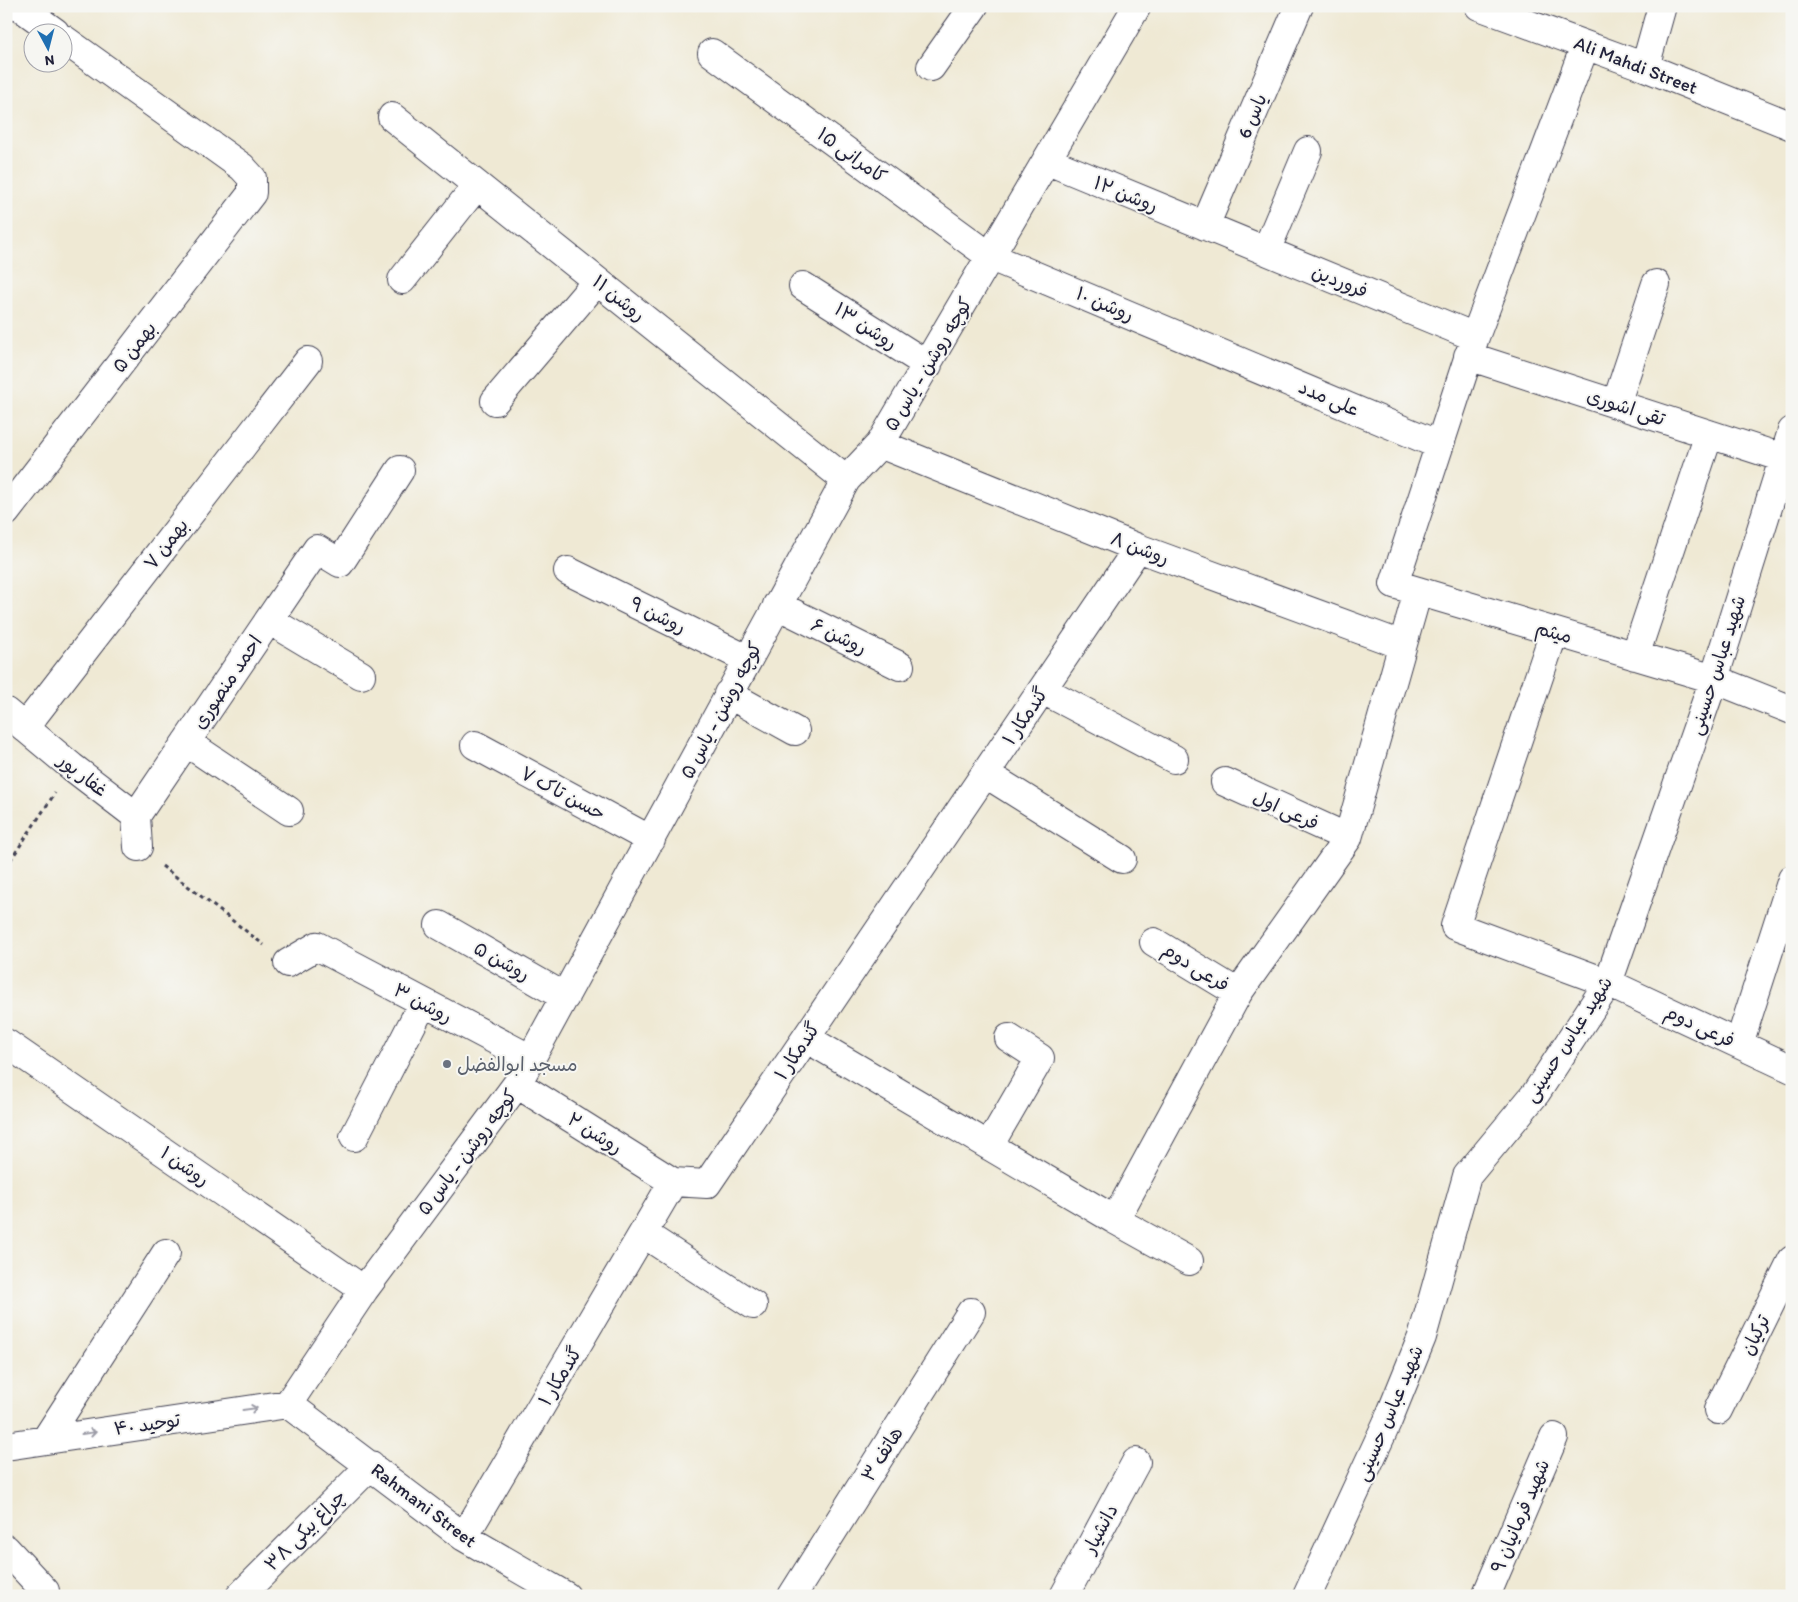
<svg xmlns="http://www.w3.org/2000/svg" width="1798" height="1602" font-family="Itim,'Playpen Sans Arabic',sans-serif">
<rect width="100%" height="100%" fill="#f6f6f2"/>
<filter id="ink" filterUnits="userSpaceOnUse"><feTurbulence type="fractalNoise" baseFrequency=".02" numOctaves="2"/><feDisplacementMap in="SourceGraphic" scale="10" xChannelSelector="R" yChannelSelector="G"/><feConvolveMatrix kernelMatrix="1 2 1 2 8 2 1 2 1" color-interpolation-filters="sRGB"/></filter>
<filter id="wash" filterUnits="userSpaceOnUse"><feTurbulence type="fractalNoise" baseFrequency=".0096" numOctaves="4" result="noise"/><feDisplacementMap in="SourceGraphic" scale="20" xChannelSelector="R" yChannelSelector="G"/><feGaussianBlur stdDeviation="1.12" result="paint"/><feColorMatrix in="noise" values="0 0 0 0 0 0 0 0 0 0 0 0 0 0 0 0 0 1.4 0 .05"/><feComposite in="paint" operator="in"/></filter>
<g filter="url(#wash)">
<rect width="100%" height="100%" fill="#efe9d4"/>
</g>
<g filter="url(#ink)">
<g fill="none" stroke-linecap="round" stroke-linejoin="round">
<defs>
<path id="minor" d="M19,6L55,32
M1479,6L1645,67L1792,126
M1585,46L1475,337L1394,584L1714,679L1792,710
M712,53L991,257L1439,445
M931,67L974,6
M1645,67L1662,6
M392,117L846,480
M1048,161L1475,337
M1205,226L1299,6
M1266,251L1308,151
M402,280L477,185
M803,286L928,365
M1468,356L1783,458
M495,401L597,281
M1616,404L1656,284
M880,444L1138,548L1402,645
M6,512L252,193V178L242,167L62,38
M568,571L747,659
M777,605L900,666
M269,620L361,675
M1554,632L1455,926L1608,983L1792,1069
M1635,656L1709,434
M1043,690L1174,759
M728,694L795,731
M6,712L72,767L136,816L138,847
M25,727L308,361
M186,742L289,811
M475,745L651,840
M986,774L1122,859
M1225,782L1348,838
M136,816L317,549L340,563L400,470
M439,925L565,997
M1154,942L1238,993
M288,963L317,946L531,1059
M806,1038L1115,1220L1238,993L1348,838L1418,591
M6,1043L364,1290
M1739,1044L1792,879
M517,1084L673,1182
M354,1137L423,1003
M989,1146L1040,1058L1009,1038
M1115,1220L1189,1261
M644,1234L753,1305
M288,1404L364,1290L517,1084L846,480L880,444L1137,6
M288,1404L464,1537L566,1596
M1718,1410L1792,1260
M46,1439L166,1253
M6,1446L288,1404
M464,1537L673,1182L707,1184L1138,548
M6,1549L45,1591
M240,1596L371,1465
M792,1596L971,1312
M1064,1596L1136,1462
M1307,1596L1387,1423L1422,1337L1467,1176L1536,1093L1608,983L1714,679L1792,431
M1486,1596L1554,1437"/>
</defs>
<use href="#minor" stroke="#414052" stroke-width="30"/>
<path stroke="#414052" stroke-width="3" stroke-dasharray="4 4" stroke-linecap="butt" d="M162,866L264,945
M6,867L55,793"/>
<use href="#minor" stroke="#fff" stroke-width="28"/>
</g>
<defs><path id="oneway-shaft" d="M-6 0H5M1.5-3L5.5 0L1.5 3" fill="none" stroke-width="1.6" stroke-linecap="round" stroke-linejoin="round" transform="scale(1.25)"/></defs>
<g stroke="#9c9ca7">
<use href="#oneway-shaft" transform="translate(250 1409) rotate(-8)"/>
<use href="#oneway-shaft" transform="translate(89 1433) rotate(-8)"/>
</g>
</g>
<circle fill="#6b7280" stroke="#f6f6f2" stroke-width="2" cx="447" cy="1064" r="5"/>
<g text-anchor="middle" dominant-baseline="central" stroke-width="4" stroke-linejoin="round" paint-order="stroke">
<g font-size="19" fill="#22223b" stroke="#f6f6f2">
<text transform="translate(1636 65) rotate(21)">Ali Mahdi Street</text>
<text transform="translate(1252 116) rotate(-67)">یاس 6</text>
<text transform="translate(852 155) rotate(36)">کامرانی ۱۵</text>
<text transform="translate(1126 194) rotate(22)">روشن ۱۲</text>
<text transform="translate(1340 281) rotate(22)">فروردین</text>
<text transform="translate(619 298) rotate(39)">روشن ۱۱</text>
<text transform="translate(1105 304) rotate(23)">روشن ۱۰</text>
<text transform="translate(866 326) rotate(33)">روشن ۱۳</text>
<text transform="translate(134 347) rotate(-52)">بهمن ۵</text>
<text transform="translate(928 364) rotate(-59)">کوچه روشن - یاس ۵</text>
<text transform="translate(1329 398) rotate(23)">علی مدد</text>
<text transform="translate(1626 407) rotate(18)">تقی اشوری</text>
<text transform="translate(166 544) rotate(-52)">بهمن ۷</text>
<text transform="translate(1140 548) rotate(21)">روشن ۸</text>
<text transform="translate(658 615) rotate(26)">روشن ۹</text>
<text transform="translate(1554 632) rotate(16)">میثم</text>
<text transform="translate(839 636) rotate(26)">روشن ۶</text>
<text transform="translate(1717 665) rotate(-72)">شهید عباس حسینی</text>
<text transform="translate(227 682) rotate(-56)">احمد منصوری</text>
<text transform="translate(721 710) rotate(-62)">کوچه روشن - یاس ۵</text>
<text transform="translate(1025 716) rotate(-56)">گندمکار ۱</text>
<text transform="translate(83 775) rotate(38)">غفار پور</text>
<text transform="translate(563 793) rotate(28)">حسن تاک ۷</text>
<text transform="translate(1286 810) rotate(24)">فرعی اول</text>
<text transform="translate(502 961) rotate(29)">روشن ۵</text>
<text transform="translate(1196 967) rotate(32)">فرعی دوم</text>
<text transform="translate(423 1003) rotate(28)">روشن ۳</text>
<text transform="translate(1700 1026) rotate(25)">فرعی دوم</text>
<text transform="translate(1568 1039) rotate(-57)">شهید عباس حسینی</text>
<text transform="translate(797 1051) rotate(-56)">گندمکار ۱</text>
<text transform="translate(595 1133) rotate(32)">روشن ۲</text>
<text transform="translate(467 1152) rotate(-53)">کوچه روشن - یاس ۵</text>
<text transform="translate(185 1166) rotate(35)">روشن ۱</text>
<text transform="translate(1755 1335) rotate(-64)">ترکیان</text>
<text transform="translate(560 1376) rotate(-59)">گندمکار ۱</text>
<text transform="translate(1389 1413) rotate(-67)">شهید عباس حسینی</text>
<text transform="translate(147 1424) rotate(-8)">توحید ۴۰</text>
<text transform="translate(882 1454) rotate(-58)">هاتف ۳</text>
<text transform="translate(424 1505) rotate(37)">Rahmani Street</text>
<text transform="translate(1520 1516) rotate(-67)">شهید فرمانیان ۹</text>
<text transform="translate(1100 1529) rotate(-62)">دانشیار</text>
<text transform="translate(305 1530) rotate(-45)">چراغ بیکی ۳۸</text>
</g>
<g font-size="19" fill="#5b616d" stroke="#f6f6f2" text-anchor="start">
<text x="457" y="1064">مسجد ابوالفضل</text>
</g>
</g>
<rect width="1798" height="1602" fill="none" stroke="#f6f6f2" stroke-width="25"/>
<g transform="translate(48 48) rotate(173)"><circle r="24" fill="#f6f6f2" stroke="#a1a1a9"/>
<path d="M0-4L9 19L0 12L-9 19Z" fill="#1f6fb2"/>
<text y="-8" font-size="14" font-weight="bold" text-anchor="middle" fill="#22223b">N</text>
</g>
</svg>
